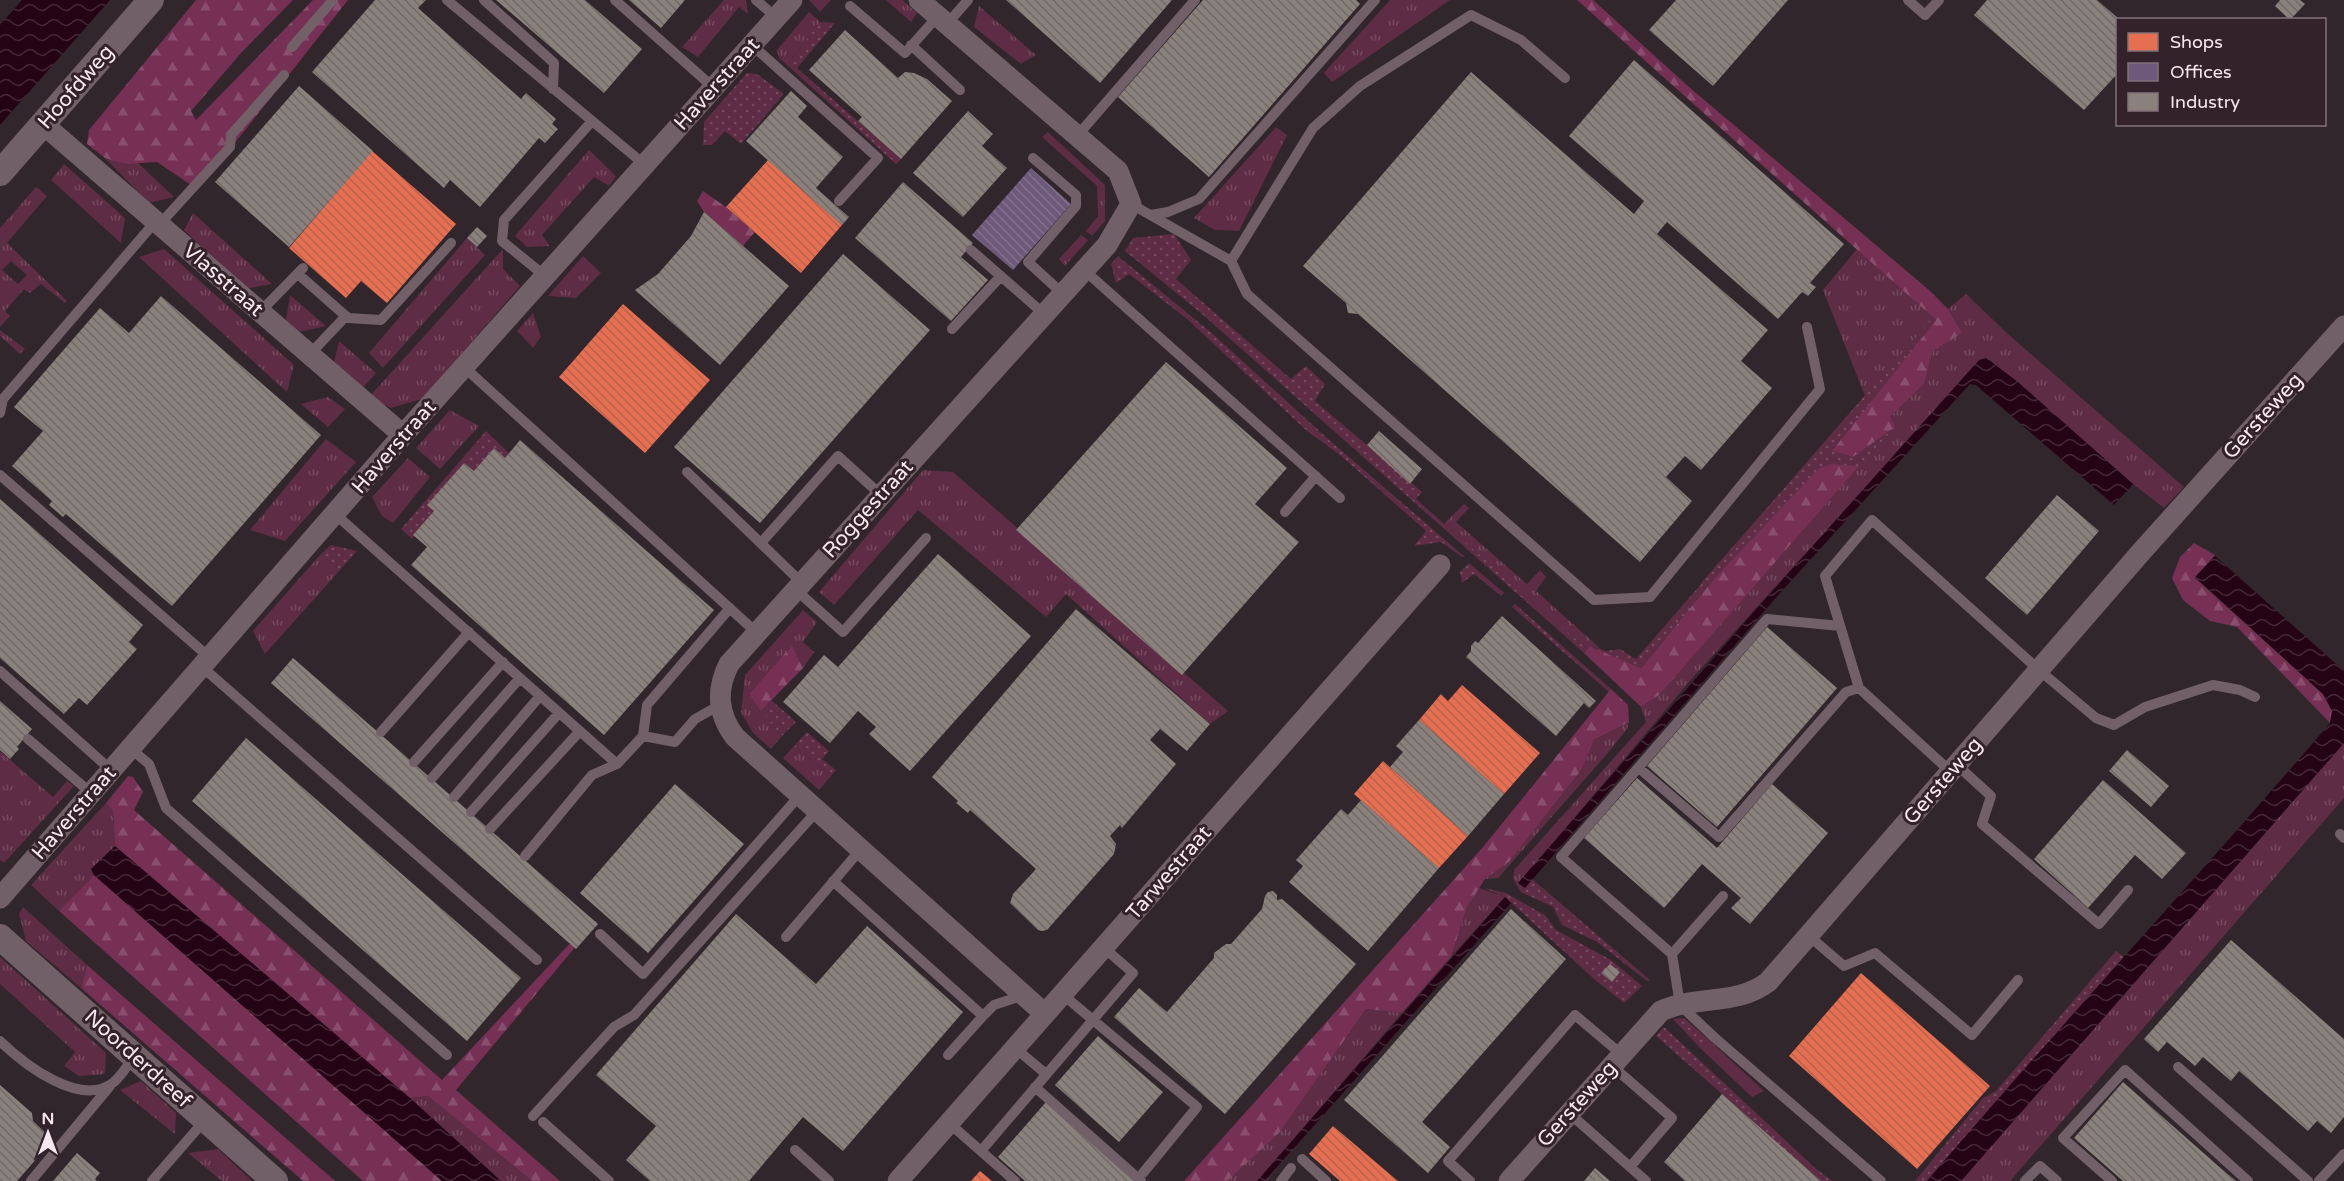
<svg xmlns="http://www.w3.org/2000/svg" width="2344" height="1181" font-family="'Varela Round',sans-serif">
<defs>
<pattern id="grass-tufts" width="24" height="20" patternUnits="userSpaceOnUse" patternTransform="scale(1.5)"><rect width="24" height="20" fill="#5e2c44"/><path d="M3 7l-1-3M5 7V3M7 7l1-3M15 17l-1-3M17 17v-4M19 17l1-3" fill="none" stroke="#764b5f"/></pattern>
<pattern id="forest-firs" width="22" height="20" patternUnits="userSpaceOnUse" patternTransform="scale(1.5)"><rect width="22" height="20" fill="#753054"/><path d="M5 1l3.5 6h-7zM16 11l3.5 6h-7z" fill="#894e6d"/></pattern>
<pattern id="park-dots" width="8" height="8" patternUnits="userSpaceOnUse" patternTransform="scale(1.5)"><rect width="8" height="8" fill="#5e2c44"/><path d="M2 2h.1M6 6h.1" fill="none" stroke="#764b5f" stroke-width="1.8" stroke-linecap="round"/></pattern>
<pattern id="water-waves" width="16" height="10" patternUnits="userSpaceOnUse" patternTransform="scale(1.5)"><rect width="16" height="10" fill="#240315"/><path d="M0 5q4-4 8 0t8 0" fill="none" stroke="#442837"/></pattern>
<pattern id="shops-back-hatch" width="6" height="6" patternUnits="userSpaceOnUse" patternTransform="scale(1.5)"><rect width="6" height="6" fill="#e76f51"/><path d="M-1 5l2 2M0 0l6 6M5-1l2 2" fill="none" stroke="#b8634e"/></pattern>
<pattern id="offices-back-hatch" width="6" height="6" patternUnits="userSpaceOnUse" patternTransform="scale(1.5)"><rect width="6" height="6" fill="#6d597a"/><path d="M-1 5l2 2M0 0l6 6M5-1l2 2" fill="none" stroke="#82718d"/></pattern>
<pattern id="industry-back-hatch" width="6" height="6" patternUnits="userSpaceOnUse" patternTransform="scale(1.5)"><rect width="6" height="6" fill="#8a817c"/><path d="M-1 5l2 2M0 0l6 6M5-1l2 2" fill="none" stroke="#706967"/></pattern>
</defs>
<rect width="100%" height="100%" fill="#30262b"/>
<path fill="url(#grass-tufts)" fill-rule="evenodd" d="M724,0H746L748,14L739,7L698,57L682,47Z
M809,0H831L820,12Z
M886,0H902L917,13L911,22Z
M1390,0H1450L1332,82L1324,73Z
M979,6L1036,55L1021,64L974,27Z
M809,12L820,22L787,65L779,58L777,50Z
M1276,127L1287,135L1239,231L1215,230L1194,218Z
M1048,132L1105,185V221L1092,236L1086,231L1098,216L1097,186L1042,137Z
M589,150L616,176L609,186L594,177L542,235L550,246L527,247L515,236Z
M105,158L138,163L174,197L149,203Z
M64,164L125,218L121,243L51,180Z
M36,187L47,196L7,243L67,301L65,303L41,284L30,293L24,289L5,311L10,316L0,327V228ZM11,261L27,275L18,284L2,270Z
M193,213L272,284L245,289L184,230Z
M1081,235L1088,240L1065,266L1059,259Z
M467,238L485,255L383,368L369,353Z
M164,249L294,365L287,392L139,257Z
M503,249V269L520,286L422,399L391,408L369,397Z
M1857,249L1936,320L1890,417L1924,384L1933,351L1962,333L1948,309L1966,294L2009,335L2184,487L2164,508L2133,484L1990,360L1948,397L1696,674L1526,875L1531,878L1521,892L1513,879L1514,870L1646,722L1641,707L1659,695L1713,580L1701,583L1865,396L1823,290Z
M583,256L601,273L576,298L548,296Z
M290,295L326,326L299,332L286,320Z
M533,313L541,337L533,348L517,331Z
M0,330L25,349L20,354L0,336Z
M339,341L376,373L362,389L334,363Z
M328,397L345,409L328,427L301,404Z
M450,410L479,426L440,469L416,448Z
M326,439L356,462L285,541L250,530Z
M408,458L430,477L393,523L382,516L372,497Z
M923,470L953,472L1228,711L1210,724L1066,594L1046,617L918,510L834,605L819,592Z
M1464,504L1469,508L1456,522L1527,584L1540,570L1546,577L1536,591L1602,650L1590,646L1587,649L1444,524Z
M321,554L340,570L265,654L253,631Z
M803,610L817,622L803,642L814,652L803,668L792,647L749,694L782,736L771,749L753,733L741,712L745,675Z
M1629,722L1627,729L1607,754L1498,878L1485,879L1510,861L1582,769L1594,740Z
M2344,743V798L2010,1181H1961Z
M794,746L831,776L819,790L783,758Z
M0,751L53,797L67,781L74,786L4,863L0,860Z
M106,803L113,811L115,846L91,869L94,875L59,911L31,885Z
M1479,888L1505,897L1451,957L1467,907Z
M23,907L87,965L81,988L26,941L19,914Z
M0,957L106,1053L105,1074L79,1076L64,1066L75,1052L0,984Z
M1366,1009L1402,1013L1297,1135L1302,1139L1266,1181H1219L1280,1132Z
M1709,1040L1764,1091L1752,1097L1700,1048Z
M141,1081L176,1113L175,1134L120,1090Z
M428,1096L532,1181H501L410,1098Z
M218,1149L252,1181H222L188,1153Z"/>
<path fill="url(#forest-firs)" d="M196,0H293L242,52L191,111L196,120L313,0H348L226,154L194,187L157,162L127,164L105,158L87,144L89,130Z
M1577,0H1593L1689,87L1929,290L1948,309L1962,333L1933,351L1924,384L1890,417L1895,427L1853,457L1831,451L1936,320Z
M703,191L726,207L755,232L743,246L704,212L697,201Z
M1832,464L1859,466L1659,695L1641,707L1584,653L1590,646L1641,668L1713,580L1819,468Z
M2194,543L2215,555L2195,578L2323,694L2332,711L2330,723L2237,627L2210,621L2183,600L2172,578L2180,557Z
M792,646L803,668L761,711L749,694Z
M1611,689L1628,705L1629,722L1594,740L1582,769L1510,861L1485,879L1467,907L1451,957L1402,1013L1366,1009L1280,1132L1227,1181H1184L1483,847Z
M128,776L133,777L143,792L134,810L442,1080L589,923L597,921L456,1090L560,1181H532L428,1096L410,1098L115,846L113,811L106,803Z
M94,875L442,1181H363L59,911Z
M87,965L335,1181H303L81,988Z"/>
<path fill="url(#park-dots)" d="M820,22L835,23L797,68L901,159L896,164L787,65Z
M747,73L757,74L784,94L741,144L725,131L712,145H703L704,122Z
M1174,234L1191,260L1176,279L1291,379L1306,366L1325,384L1315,401L1422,492L1416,499L1587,649L1584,653L1202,314L1125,251L1133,238Z
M1118,256L1214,335L1328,439L1465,557H1462L1441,542L1414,546L1426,531L1340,455L1307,431L1187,319L1129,274L1116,283L1111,264Z
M1933,317L1936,320L1832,451L1853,457L1895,427L1859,466L1832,464L1819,468L1713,580L1641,668L1591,647L1606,651L1620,649L1636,659Z
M486,431L509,453L505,458L494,448L474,471L464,463L428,504L434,511L412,539L401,529Z
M331,545L357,551L340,570L321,554Z
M1469,563L1504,593L1501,596L1474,574L1462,583L1460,572Z
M1515,604L1611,689L1609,692L1512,607Z
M771,700L796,722L782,736L761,711Z
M807,732L829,751L822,759L836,770L831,776L794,746Z
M1531,878L1650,980L1647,981L1597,942L1562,925L1553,907L1521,892Z
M1484,888L1506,893L1546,916L1556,930L1611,960L1642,986L1624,1003L1594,979L1505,897Z
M2116,951L2124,957L1927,1181H1915L1983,1098L1996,1091Z
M1684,1018L1709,1040L1700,1048L1673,1019Z
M1664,1027L1815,1168L1832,1181H1821L1656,1036Z"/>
<path fill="url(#water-waves)" d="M22,0H110L0,125V25Z
M1986,358L2018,382L2133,484L2114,505L1976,385L1970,384L1780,593L1525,888L1518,883L1758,607L1979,360Z
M2215,556L2344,671V743L1961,1181H1927C2059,1026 2198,878 2330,723L2332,711L2323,694L2195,577Z
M115,846L410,1098L501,1181H442L94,875L91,869Z
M1505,897L1511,903L1491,926L1265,1181H1257Z"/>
<path fill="url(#shops-back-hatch)" d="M372,151L456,224L387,303L361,281L346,298L289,248Z
M768,160L842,225L801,273L726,207Z
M623,304L710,380L645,453L559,377Z
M1462,685L1540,753L1504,794L1419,720L1441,694L1448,701Z
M1383,761L1468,836L1439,868L1354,794Z
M1861,973L1990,1086L1917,1169L1789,1056Z
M1333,1126L1398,1181H1340L1309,1154Z
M980,1171L992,1181H971Z"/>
<path fill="url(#offices-back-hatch)" d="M1031,168L1071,204L1013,270L972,235Z"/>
<path fill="url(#industry-back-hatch)" d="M375,0H426L418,8L521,99L526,93L556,119L552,124L558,129L545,143L539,138L480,207L450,180L444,188L312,72Z
M496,0H585L642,49L604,93Z
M629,0H685L661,28Z
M1006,0H1172L1100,83Z
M1203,0H1356L1360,4L1209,177L1118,97Z
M1676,0H1788L1713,86L1649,30Z
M1987,0H2097L2118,18V73L2084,110L1974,15Z
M2280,0H2300L2305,4L2290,20L2275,6Z
M845,30L898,78L905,72L914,73L927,79L952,101L901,159L858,121L862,117L809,70Z
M1634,60L1844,244L1810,283L1816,287L1808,296L1802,292L1778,319L1667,222L1657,234L1768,330L1741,361L1772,388L1701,470L1685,456L1666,477L1692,501L1640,562L1358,314L1348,313L1346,303L1303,266L1471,72L1634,214L1644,201L1569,136Z
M299,86L373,151L289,247L215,182Z
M791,91L807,106L798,117L843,157L816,188L849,217L842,225L746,141Z
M968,111L993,134L982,146L1007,168L963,217L913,173Z
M903,182L973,243L961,257L988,280L951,321L855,238Z
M704,212L789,286L720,365L635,290L658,274L691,236Z
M477,227L487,236L477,247L467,238Z
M843,254L930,330L760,523L674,447Z
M161,296L321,435L172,606L66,514L63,517L49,505L52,501L12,466L43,431L14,407L100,308L129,333Z
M1166,362L1287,468L1255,504L1299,542L1182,675L1016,530Z
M1379,431L1422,469L1410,484L1367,445Z
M520,440L714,610L604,735L411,565L427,547L413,535L434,511L427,505L464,463L474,471L494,448L505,458Z
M2057,495L2099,531L2027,615L1985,578Z
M0,499L143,625L129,642L137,649L87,705L79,698L64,714L0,658Z
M938,554L1031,636L910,771L869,734L876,727L858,711L830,743L783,702L824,655L838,667Z
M1076,609L1210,724L1187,751L1160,729L1150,740L1176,764L1122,828L1120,825L1110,836L1116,844L1114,854L1047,930L1042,931L1038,930L1010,903L1013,894L1036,869L970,810L968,813L956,803L958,801L932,777Z
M1502,616L1596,701L1589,708L1584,703L1556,736L1466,657L1471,651V646L1475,641L1478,643Z
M1767,627L1837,688L1717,827L1647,766Z
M293,658L598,924L576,949L271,683Z
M0,701L32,729L17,747L19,749L10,759L0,750Z
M1419,720L1504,794L1468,836L1390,767L1403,752L1396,746Z
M246,738L521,978L467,1041L192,801Z
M2127,750L2169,786L2151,807L2109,771Z
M1637,778L1717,848L1772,784L1828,833L1750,924L1731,908L1741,898L1702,864L1664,908L1584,838Z
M2103,780L2186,853L2162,879L2135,855L2088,908L2034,859Z
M675,784L744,844L648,953L580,893Z
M1361,800L1439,868L1368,951L1289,882L1303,866L1296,860L1318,835L1341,809L1348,815Z
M1273,891L1277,895V900L1282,899L1356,964L1225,1114L1114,1017L1139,988L1167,1012L1214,958V953L1226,944H1231L1262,909L1265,896L1268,892Z
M1511,909L1566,959L1422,1122L1450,1147L1428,1173L1344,1100Z
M736,914L816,984L867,926L963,1012L843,1151L803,1117L749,1181H650L626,1160L656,1126L596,1075Z
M2231,940L2344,1039V1117L2331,1133L2317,1121L2308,1131L2239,1071L2231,1081L2203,1057L2195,1066L2167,1042L2158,1052L2144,1039Z
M1610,964L1620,972L1612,982L1601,973Z
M1098,1036L1163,1092L1119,1142L1055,1085Z
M2123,1082L2216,1164L2236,1181H2123L2074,1138Z
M0,1085L32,1113L33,1121L53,1140L17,1181H0Z
M1722,1094L1821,1181H1685L1664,1162Z
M1046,1102L1136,1181H1025L998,1157Z
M77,1153L100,1173L95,1179L97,1181H53Z
M1595,1168L1610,1181H1584Z"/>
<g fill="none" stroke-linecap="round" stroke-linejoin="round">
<path stroke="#726068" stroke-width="10" d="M447,0L645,165
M484,0L554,63L553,89
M615,0L714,88
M756,0L777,18
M1908,0L1925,15L1939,0
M850,6L905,53L938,16
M947,24L968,0
M752,45L878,158L839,201
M911,45L960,90
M292,47L333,0
M1077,136L1195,0
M1033,158L1076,195V206L1028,262L1063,294
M1131,204L1231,261L1247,294L1594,600L1650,597L1820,389L1807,327
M1151,215L1168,212L1199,199L1375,0
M159,225L230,147L231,135L284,75
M971,250L1044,314
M1231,261L1313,128L1360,86L1471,15L1521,40L1565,78
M1084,270L1340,498
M298,274L348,318L381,320L451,243
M545,276L502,241L504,220L592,121
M260,312L303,268
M952,329L1001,276
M309,355L346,316
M464,367L757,633
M0,413L3,399L155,222
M687,472L802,583
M0,475L209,657
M1285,512L1316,476
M335,514L617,764
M761,543L838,456L881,495
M796,590L843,632L926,538
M1840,626L1767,619L1561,857L1672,954L1680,1005L1715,1038L1881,1181
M201,666L537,960
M0,671L111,770
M381,732L469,632
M643,736L647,705L730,608
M28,739L91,793
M130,748L149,764L166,808L447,1055
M414,762L503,662
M1957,765L1991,796L1982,824L2099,924L2128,890
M1639,768L1719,837L1846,692L1859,688
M1951,772L1859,688L1825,576L1872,520L2039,670L2096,718L2114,725L2145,707L2213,685L2240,690L2255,697
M432,778L520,678
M454,797L540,696
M471,812L559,713
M490,829L580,731
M2340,834L2344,838
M525,856L592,775L617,764L643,736L675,742L695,719L720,705
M833,881L983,1016L948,1055
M600,934L643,974L800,795
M1809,936L1844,966L1875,953L1972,1035L2018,980
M786,937L861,849
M1672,954L1723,896
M1062,994L1197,1107L1143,1173
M983,1016L994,1005L1024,995
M0,1041C24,1064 81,1109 114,1082C122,1075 128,1065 134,1056
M1015,1048L1046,1074
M1611,1065L1672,1118L1630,1167
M2178,1067L2308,1181
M1035,1087L1141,1181
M1569,1113L1646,1181
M533,1116L614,1027L634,1015L817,811
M543,1122L609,1181
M949,1123L1015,1181
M795,1150L829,1181
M981,1151L1133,973L1103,947
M1302,1159L1326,1181
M31,1181L110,1086
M152,1181L205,1120
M1281,1181L1291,1168
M1470,1181L1448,1161L1575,1015L1621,1054
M2025,1181L2040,1166L2057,1181
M2112,1181L2063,1138L2125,1070L2248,1181
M2319,1181L2344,1154"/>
<path stroke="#726068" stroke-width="21" d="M919,0L1118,171L1131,204L1107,245L729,664C716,690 717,713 735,737L1045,1014
M43,124L403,435
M0,898L403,435L792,0
M898,1181L1440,565
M1509,1181L1661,1011C1695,995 1737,1006 1768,982L2142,551L2344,326"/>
<path stroke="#726068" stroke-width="26" d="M0,173L151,0
M0,937L275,1181"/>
</g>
<g text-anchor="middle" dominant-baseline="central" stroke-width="6" stroke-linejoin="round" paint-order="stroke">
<g font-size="21" fill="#f5e9ee" stroke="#34222a">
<text transform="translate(717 84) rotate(-48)">Haverstraat</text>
<text transform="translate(76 87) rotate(-49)">Hoofdweg</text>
<text transform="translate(223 280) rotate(41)">Vlasstraat</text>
<text transform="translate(2263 416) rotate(-48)">Gersteweg</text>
<text transform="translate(394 447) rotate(-49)">Haverstraat</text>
<text transform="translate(868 509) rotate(-48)">Roggestraat</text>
<text transform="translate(1943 781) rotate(-49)">Gersteweg</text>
<text transform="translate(74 813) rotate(-49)">Haverstraat</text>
<text transform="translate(1169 873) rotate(-49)">Tarwestraat</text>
<text transform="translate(138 1059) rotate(42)">Noorderdreef</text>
<text transform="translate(1577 1104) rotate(-48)">Gersteweg</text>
</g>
</g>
<rect x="2116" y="18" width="210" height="108" fill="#34222a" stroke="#817278" stroke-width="1.5"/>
<rect x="2128" y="33" width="30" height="18" fill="#e76f51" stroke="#817278" stroke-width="1.5"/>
<text x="2170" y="48" font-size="18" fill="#f5e9ee">Shops</text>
<rect x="2128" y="63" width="30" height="18" fill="#6d597a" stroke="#817278" stroke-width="1.5"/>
<text x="2170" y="78" font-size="18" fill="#f5e9ee">Offices</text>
<rect x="2128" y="93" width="30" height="18" fill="#8a817c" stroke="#817278" stroke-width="1.5"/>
<text x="2170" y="108" font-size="18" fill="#f5e9ee">Industry</text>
<g transform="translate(48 1133)" stroke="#34222a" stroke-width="4.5" paint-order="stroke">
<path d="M0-4.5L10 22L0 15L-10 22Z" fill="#f5e9ee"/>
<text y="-9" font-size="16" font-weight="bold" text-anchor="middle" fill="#f5e9ee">N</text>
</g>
</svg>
